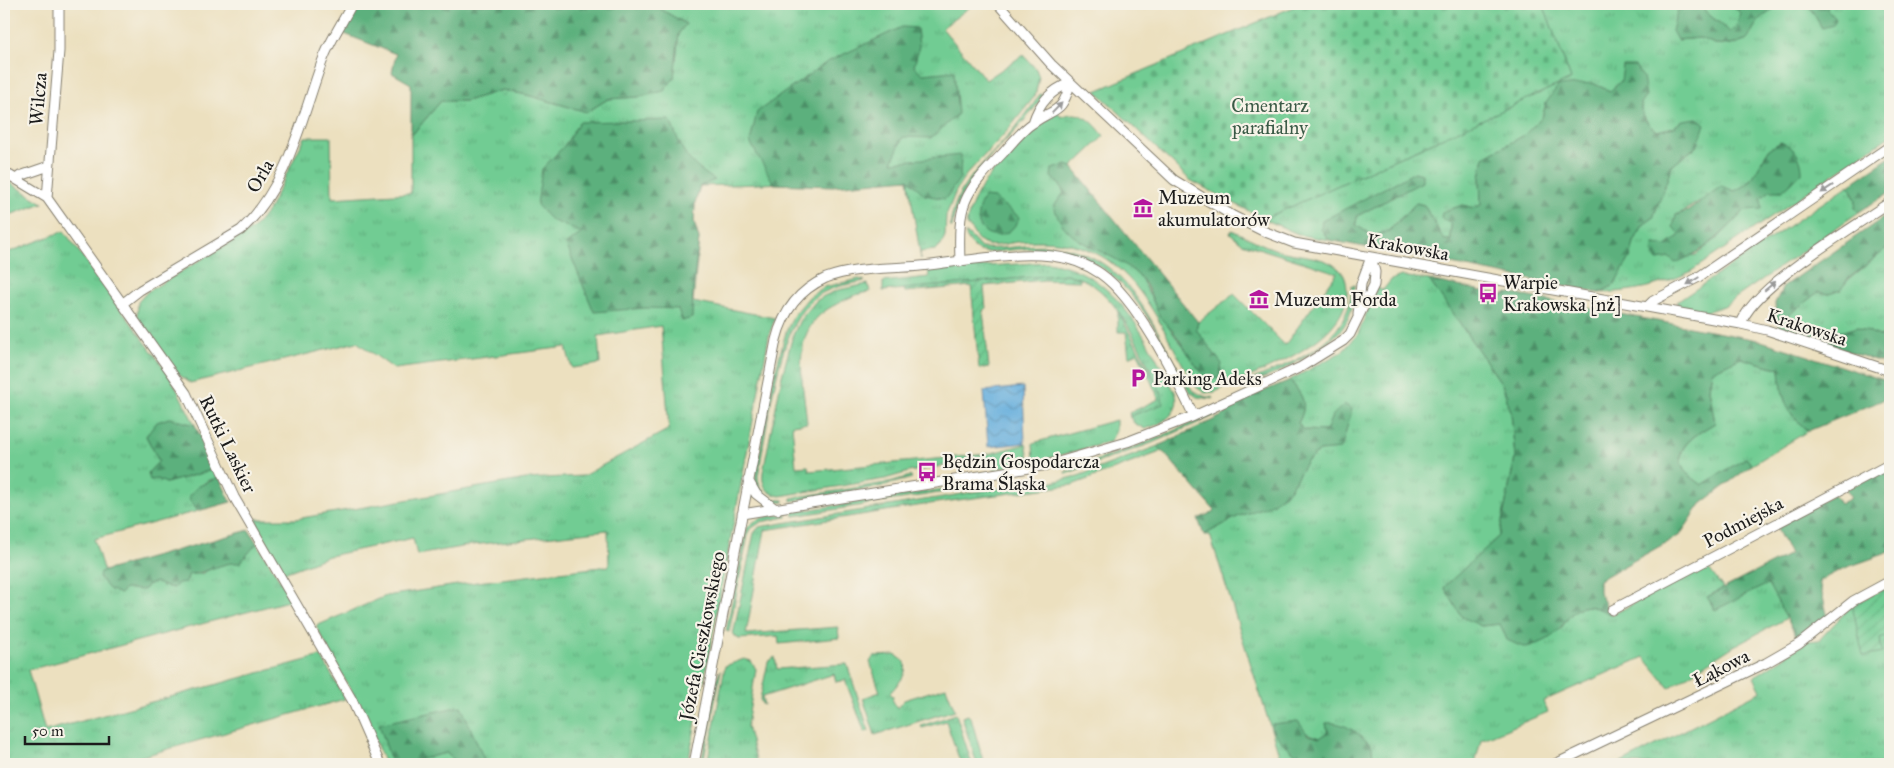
<svg xmlns="http://www.w3.org/2000/svg" width="1894" height="768" font-family="'IM FELL Great Primer',serif">
<defs>
<pattern id="grass-tufts" width="24" height="20" patternUnits="userSpaceOnUse" patternTransform="scale(1.25)"><rect width="24" height="20" fill="#71cc93"/><path d="M3 7l-1-3M5 7V3M7 7l1-3M15 17l-1-3M17 17v-4M19 17l1-3" fill="none" stroke="#61af7e"/></pattern>
<pattern id="forest-firs" width="22" height="20" patternUnits="userSpaceOnUse" patternTransform="scale(1.25)"><rect width="22" height="20" fill="#5cb07d"/><path d="M5 1l3.5 6h-7zM16 11l3.5 6h-7z" fill="#4b8e66"/></pattern>
<pattern id="cemetery-stones" width="16" height="16" patternUnits="userSpaceOnUse" patternTransform="scale(1.25)"><rect width="16" height="16" fill="#71cc93"/><path d="M2 7V4a2 2 0 0 1 4 0v3zM10 15v-3a2 2 0 0 1 4 0v3z" fill="#61af7e"/></pattern>
<pattern id="garden-furrows" width="10" height="10" patternUnits="userSpaceOnUse" patternTransform="scale(1.25)"><rect width="10" height="10" fill="#71cc93"/><path d="M-1 1l2-2M0 10L10 0M9 11l2-2" fill="none" stroke="#61af7e"/></pattern>
<pattern id="water-waves" width="16" height="10" patternUnits="userSpaceOnUse" patternTransform="scale(1.25)"><rect width="16" height="10" fill="#65aedd"/><path d="M0 5q4-4 8 0t8 0" fill="none" stroke="#528db2"/></pattern>
</defs>
<rect width="100%" height="100%" fill="#f7f3e8"/>
<filter id="ink" filterUnits="userSpaceOnUse"><feTurbulence type="fractalNoise" baseFrequency=".02" numOctaves="2"/><feDisplacementMap in="SourceGraphic" scale="10" xChannelSelector="R" yChannelSelector="G"/><feConvolveMatrix kernelMatrix="1 2 1 2 8 2 1 2 1" color-interpolation-filters="sRGB"/></filter>
<filter id="wash" filterUnits="userSpaceOnUse"><feTurbulence type="fractalNoise" baseFrequency=".0096" numOctaves="4" result="noise"/><feDisplacementMap in="SourceGraphic" scale="20" xChannelSelector="R" yChannelSelector="G"/><feGaussianBlur stdDeviation="1.12" result="paint"/><feColorMatrix in="noise" values="0 0 0 0 0 0 0 0 0 0 0 0 0 0 0 0 0 1.4 0 .05"/><feComposite in="paint" operator="in"/></filter>
<g filter="url(#wash)">
<rect width="100%" height="100%" fill="#ece0bf"/>
<path fill="url(#grass-tufts)" stroke="#467458" fill-rule="evenodd" d="M652,4H827L848,7L860,4H974L942,28L986,80L1023,55L1036,69L1039,77L1035,96L1008,130L966,175L956,191L946,216L945,236L941,246L935,250L920,252L921,259L908,179L699,186L695,204L694,222L699,239L693,302L775,318L769,336L688,764H385L366,719L316,626L386,596L477,582L609,566L608,530L472,545L417,555L413,538L329,556L284,573L258,526L256,519H296L526,479L583,476L669,429L661,326L598,336L600,364L572,368L566,347L394,369L357,342L190,383L177,373L137,316L138,302L147,292L254,228L269,209L305,137H331L332,198L411,193V136L441,101H466L502,90L527,95L587,112L608,99L638,97L674,78L679,33L686,24Z
M1543,4H1694L1677,11V40L1700,38L1715,44L1731,45L1748,39C1754,27 1759,17 1772,11V4H1808L1822,28L1828,4H1890V136L1690,272C1660,286 1632,292 1599,293L1613,286L1630,258L1634,242L1643,225L1653,218L1672,166L1698,145L1683,120L1674,127L1657,131C1646,124 1642,115 1641,102L1646,96L1622,81L1610,91L1592,83L1546,103L1542,118L1523,136L1484,157L1480,177L1481,205L1473,208L1463,205L1442,212V218L1451,224V240H1444L1424,205L1416,203L1388,231L1373,236L1356,225L1357,216L1421,182L1321,229L1329,240L1300,235L1264,219L1571,79ZM1781,142L1770,191L1745,210L1719,237L1696,255L1670,258L1654,244L1667,246L1680,235L1676,215C1686,211 1691,206 1700,201C1715,192 1738,196 1750,181C1764,165 1759,153 1781,142Z
M1699,4H1732L1740,13L1737,26L1730,33C1720,21 1707,16 1699,4Z
M1040,94L1043,95C1016,141 959,171 952,227H950C954,185 984,164 1010,134C1021,121 1031,108 1040,94Z
M1057,111L1061,117C1080,108 1093,121 1104,136L1072,167L1066,165L1051,177L1060,185L1064,193L1054,206L1088,246L1124,262L1141,278L1161,317L1185,349L1204,342L1196,329L1198,322L1234,294L1285,345L1337,273L1242,243L1230,233L1232,230C1247,237 1262,245 1277,250C1295,256 1325,255 1339,269C1346,275 1347,285 1347,293C1345,344 1255,373 1215,392L1205,393L1196,387C1169,345 1150,288 1106,259C1080,242 1049,239 1018,242C1008,243 993,248 984,244C977,241 973,232 969,226H966C975,175 1022,144 1057,111Z
M4,179L43,203L4,217Z
M1849,185L1856,200L1855,208L1859,212L1724,306L1705,312L1678,307L1677,302Z
M64,231L170,376L195,425C168,422 167,410 146,436L159,461L148,473L166,483L216,469L219,477L207,481L189,496L190,501L198,511L94,539L109,589H125L156,582L163,586L178,583L189,574H201L257,543L292,600L28,670L45,731L321,656L345,699L115,764H4V254Z
M965,234H968L981,248C1005,250 1030,243 1054,246C1136,256 1152,334 1193,391L1206,397H1212L1213,399L1197,397L1189,391C1160,339 1135,276 1075,254C1054,246 1032,248 1010,250C1001,251 989,254 980,251C973,248 968,241 965,234Z
M1890,246V327L1882,337L1857,327L1837,333L1829,332L1819,342L1780,329L1776,320L1786,317L1818,292L1829,294L1840,290L1848,280Z
M1048,262C1117,272 1144,337 1175,392C1183,413 1162,424 1145,429L1134,423L1129,416L1162,404L1161,393C1144,358 1123,302 1088,282C1082,278 1074,277 1067,274L883,291V282L929,277L928,270Z
M1401,276L1429,280L1502,384L1511,412L1515,458L1499,536L1445,587L1481,626L1501,624L1561,629C1575,604 1587,600 1612,615L1706,565L1723,588L1707,597L1768,583L1787,618L1734,646L1669,688L1644,657L1543,701L1548,712L1481,740L1475,764H1353L1373,758L1326,723L1328,732L1321,738C1303,734 1290,723 1272,724L1308,764H1282L1210,535H1204L1237,517L1272,504L1289,490L1307,461L1320,451L1341,448L1332,416L1327,431L1303,430L1298,423C1309,403 1302,396 1290,380L1343,351L1358,334L1377,287L1383,290L1391,280Z
M859,279L865,281C846,285 827,287 812,300C777,329 767,431 758,476C759,491 768,500 784,500V502C769,504 757,493 755,478L773,380L786,332L793,316L809,297L824,287Z
M868,284L870,292C858,293 848,298 837,304C787,327 803,378 807,423L792,425L796,467L808,466L809,471L988,454L1026,444L1030,463L993,469L991,463L947,465L909,472L885,479L780,496C767,494 761,485 763,472L782,376L793,335L800,320L816,301L824,296L838,290Z
M1355,285C1354,300 1352,314 1344,326C1334,342 1269,383 1251,380C1299,359 1348,345 1352,286Z
M1741,358L1780,369C1782,398 1785,412 1808,431L1752,465L1746,458L1702,485C1697,481 1688,475 1684,470C1671,447 1700,432 1715,423L1709,389L1712,371Z
M1217,412L1218,414L1152,443L1066,474L1065,472L1150,441Z
M1116,420V431L1110,442L1034,462L1033,443Z
M1158,446L1163,451L1072,485L936,503L765,530L746,634L838,627L839,638L779,644L778,636L739,639L733,635L754,533L759,527L986,490L1049,483L1078,476Z
M910,476L912,478L883,486L791,501V498L886,483Z
M989,482V485L794,516L793,512Z
M786,514V517L761,522L749,530L729,632L726,631L747,528C757,516 771,516 786,514Z
M1852,605L1879,639L1890,635V764H1619L1761,691L1754,677L1808,641L1819,640Z
M896,655L905,662C908,676 898,683 890,693L894,697L892,699L897,708L904,700L946,687L955,710L875,735L863,698L880,692L870,662L874,656Z
M775,657L777,669L847,664L869,731L865,732L845,680L836,682L834,674L762,697L764,705L762,704L760,699L768,662Z
M744,659L751,661L756,669L747,726L757,764H707L725,666Z
M721,670L703,764H701L717,677Z
M956,714L972,764H961L946,721L922,728L921,726Z
M968,715L971,718L984,764H977L962,717Z"/>
<path fill="url(#forest-firs)" stroke="#3c664c" d="M357,4H652L686,24L679,33L674,78L664,91L638,97L608,99L587,112L527,95L502,90L466,101H441L411,136V84L392,73L396,54L342,33Z
M1694,4H1699C1707,16 1720,22 1730,32L1737,26L1740,13L1732,4H1772V11C1759,17 1754,27 1748,39L1731,45L1715,44L1700,38L1677,40L1672,31L1677,11Z
M1808,4H1828L1827,9L1836,19L1833,25L1822,28Z
M902,27L917,28L919,46L914,67L923,74L954,71L958,114L931,138L903,137L892,162L961,155L960,178L945,199L925,195L908,179L833,186L774,184L750,142L757,112L827,62Z
M1623,66H1635L1643,77L1646,96L1641,102C1642,115 1646,124 1657,131L1674,127L1683,120L1697,118L1705,124L1698,145L1672,166L1653,218L1643,225L1634,242L1630,258L1613,286L1599,293L1329,240L1321,229L1322,221L1415,172L1422,174V182L1357,216L1356,225L1373,236L1389,231L1416,203L1424,205L1444,240H1451V224L1441,218L1442,212L1463,205L1473,208L1481,205L1480,177L1484,157L1523,136L1542,118L1546,103L1558,86L1592,83L1610,91L1621,81Z
M670,120C683,152 685,161 715,180L700,186L695,204L694,222L699,239L693,285L692,318L682,321L678,309L646,308L594,312L566,244L582,233L551,220L537,205L542,169L565,145L579,122Z
M1781,142C1796,149 1802,157 1802,173L1782,191H1770L1761,198L1762,209L1745,210C1724,233 1704,252 1675,263L1670,258L1658,260L1652,252L1654,244L1667,246L1680,235L1673,227L1676,215L1688,211L1721,186L1735,191L1750,182L1769,149Z
M1890,157V192L1859,212L1855,208L1856,200L1849,185Z
M1066,165L1072,167L1198,322L1196,329L1222,364L1219,378L1209,380C1194,367 1187,350 1175,334C1171,328 1164,323 1160,317C1153,304 1150,286 1139,276C1110,247 1065,249 1054,206L1064,193L1060,185L1051,177L1052,169Z
M984,197L994,198L1019,217C1009,249 961,237 984,197Z
M1890,213V246L1848,279L1841,290L1829,294L1818,292L1786,317L1776,320L1775,303L1783,287Z
M1429,280L1501,295L1508,293L1758,340L1890,382V397L1808,431C1785,412 1782,398 1780,369L1741,358L1712,371L1709,389L1715,423C1700,432 1670,447 1684,470C1688,475 1697,481 1702,485L1746,458L1752,465L1701,504L1680,535L1599,580V592L1611,615C1565,587 1573,635 1536,644C1533,645 1528,647 1525,647C1519,646 1512,642 1507,640L1500,624L1481,626L1462,617L1444,587L1499,536L1515,458L1511,412L1502,384Z
M1857,327L1882,337L1890,327V365L1819,342L1829,332L1837,333Z
M1290,380C1302,396 1309,403 1298,423L1303,430L1326,431L1332,416L1344,404L1352,409L1341,449L1320,451L1307,461L1289,490L1272,504L1237,517L1204,535L1198,519L1215,511L1158,446L1226,414V407Z
M169,418L195,425L216,469L166,483L157,479L150,480L148,473L159,461L146,436L157,422Z
M1890,469V552L1842,569L1819,581L1828,618L1798,639L1768,584L1715,610L1707,597L1790,554L1777,529L1778,525L1834,494L1840,504L1851,498L1846,489Z
M219,477L231,502L198,511L190,501L189,496L197,487Z
M249,530L257,543L240,563C222,561 207,574 189,574L186,582L178,583L174,588L163,586L156,582L147,585L144,590L125,589L120,594L109,589L99,577L100,572Z
M461,706L486,764H459L446,753L402,764H392L379,724Z
M1298,721L1308,735L1320,738L1328,732L1326,723C1345,721 1359,734 1372,746L1373,759L1353,764H1308L1286,746L1273,732L1272,724Z"/>
<path fill="url(#cemetery-stones)" stroke="#467458" d="M1300,4H1543L1571,79L1264,219L1190,180L1096,91Z"/>
<path fill="url(#garden-furrows)" stroke="#467458" d="M1067,274L1080,279V281L1044,280L984,286L986,309L983,310L989,367L979,369L971,286L905,292L904,289Z
M1118,311L1161,393L1163,404L1130,416L1129,413L1159,399L1138,353L1129,357L1126,332H1118Z
M1890,586V635L1880,639L1882,652L1863,656L1852,605Z"/>
<path fill="url(#water-waves)" stroke="#40657c" d="M1023,387L1025,443L988,447L984,391Z"/>
</g>
<g filter="url(#ink)">
<g fill="none" stroke-linecap="round" stroke-linejoin="round">
<defs>
<path id="minor" d="M998,4L1051,64L1174,180L1233,216L1263,231L1294,243L1741,324L1767,330L1890,371
M1033,123C1039,103 1051,90 1070,83
M4,172L47,198L186,393L234,497L352,700L380,764
M17,179L20,176L49,166
M47,198L59,51V4
M960,262C958,203 962,195 1003,153C1012,143 1022,130 1033,123C1054,108 1063,114 1070,83
M122,304L140,290L241,230C288,186 301,120 322,62C329,42 342,23 352,4
M1647,307L1653,301L1697,278L1890,146
M1358,315L1361,284L1371,257
M1741,324C1753,286 1855,227 1890,202
M748,480L756,494L777,510
M742,514L1048,465L1127,442L1194,416L1301,367L1343,341L1350,334L1374,285L1375,272L1371,257
M1612,610L1890,464
M694,764L776,340C783,312 799,290 826,278C854,267 890,269 920,266C962,262 1011,251 1052,256C1069,258 1087,264 1101,274C1138,300 1174,375 1194,416
M1555,764L1766,663L1799,644L1853,601L1890,581"/>
</defs>
<use href="#minor" stroke="#847e6e" stroke-width="11"/>
<use href="#minor" stroke="#fff" stroke-width="9"/>
</g>
<defs><path id="oneway-solid" d="M-6-.8H1V-3.2L6.5 0L1 3.2V.8H-6Z" transform="scale(1.25)"/></defs>
<g fill="#999">
<use href="#oneway-solid" transform="translate(1057 108) rotate(-46)"/>
<use href="#oneway-solid" transform="translate(1827 189) rotate(146)"/>
<use href="#oneway-solid" transform="translate(1693 281) rotate(148)"/>
<use href="#oneway-solid" transform="translate(1770 286) rotate(-40)"/>
</g>
</g>
<defs>
<symbol id="museum-bare" viewBox="-9 -9 18 18"><path d="M0-6L6-3V-2H-6V-3ZM-5-1h2V3h-2ZM-1-1h2V3h-2ZM3-1h2V3H3ZM-6 4H6V6H-6Z" fill="#b5179e" stroke="#f7f3e8" stroke-width="2.5" paint-order="stroke"/></symbol>
<symbol id="bus-bare" viewBox="-9 -9 18 18"><path d="M-5-6H5V4H4V6H2V4H-2V6H-4V4H-5ZM-3.5-4V0h7V-4ZM-3.5 1.2v1.5H-2V1.2ZM2 1.2v1.5H3.5V1.2Z" fill="#b5179e" stroke="#f7f3e8" stroke-width="2.5" paint-order="stroke"/></symbol>
<symbol id="parking-bare" viewBox="-9 -9 18 18"><path d="M-3.5-5.5H1a3.5 3.5 0 0 1 0 7H-1V5.5H-3.5ZM-1-3.4V-.6H.8a1.4 1.4 0 0 0 0-2.8Z" fill="#b5179e" stroke="#f7f3e8" stroke-width="2.5" paint-order="stroke"/></symbol>
</defs>
<g fill-rule="evenodd">
<use href="#museum-bare" x="1129" y="194" width="28" height="28"/>
<use href="#bus-bare" x="1474" y="279" width="28" height="28"/>
<use href="#museum-bare" x="1245" y="285" width="28" height="28"/>
<use href="#parking-bare" x="1124" y="364" width="28" height="28"/>
<use href="#bus-bare" x="913" y="458" width="28" height="28"/>
</g>
<g text-anchor="middle" dominant-baseline="central" stroke-width="4.5" stroke-linejoin="round" paint-order="stroke">
<g font-size="19" fill="#1c1c1c" stroke="#f7f3e8">
<text transform="translate(38 99) rotate(-85)">Wilcza</text>
<text transform="translate(260 176) rotate(-60)">Orla</text>
<text transform="translate(1408 247) rotate(10)">Krakowska</text>
<text transform="translate(1807 327) rotate(18)">Krakowska</text>
<text transform="translate(228 444) rotate(64)">Rutki Laskier</text>
<text transform="translate(1743 522) rotate(-28)">Podmiejska</text>
<text transform="translate(702 636) rotate(-79)">Józefa Cieszkowskiego</text>
<text transform="translate(1721 668) rotate(-27)">Łąkowa</text>
</g>
<g font-size="19" fill="#3a5a46" stroke="#f7f3e8">
<text x="1270" y="105">Cmentarz<tspan x="1270" dy="22">parafialny</tspan></text>
</g>
<g font-size="19" fill="#1c1c1c" stroke="#f7f3e8" text-anchor="start">
<text x="1158" y="197">Muzeum<tspan x="1158" dy="22">akumulatorów</tspan></text>
<text x="1503" y="282">Warpie<tspan x="1503" dy="22">Krakowska [nż]</tspan></text>
<text x="1274" y="299">Muzeum Forda</text>
<text x="1153" y="378">Parking Adeks</text>
<text x="942" y="461">Będzin Gospodarcza<tspan x="942" dy="22">Brama Śląska</tspan></text>
</g>
</g>
<rect width="1894" height="768" fill="none" stroke="#f7f3e8" stroke-width="20"/>
<path d="M25 736v8h84v-8" fill="none" stroke="#1c1c1c" stroke-width="2.5"/>
<text x="32" y="736" font-size="15" fill="#1c1c1c" stroke="#f7f3e8" stroke-width="4" paint-order="stroke">50 m</text>
</svg>
